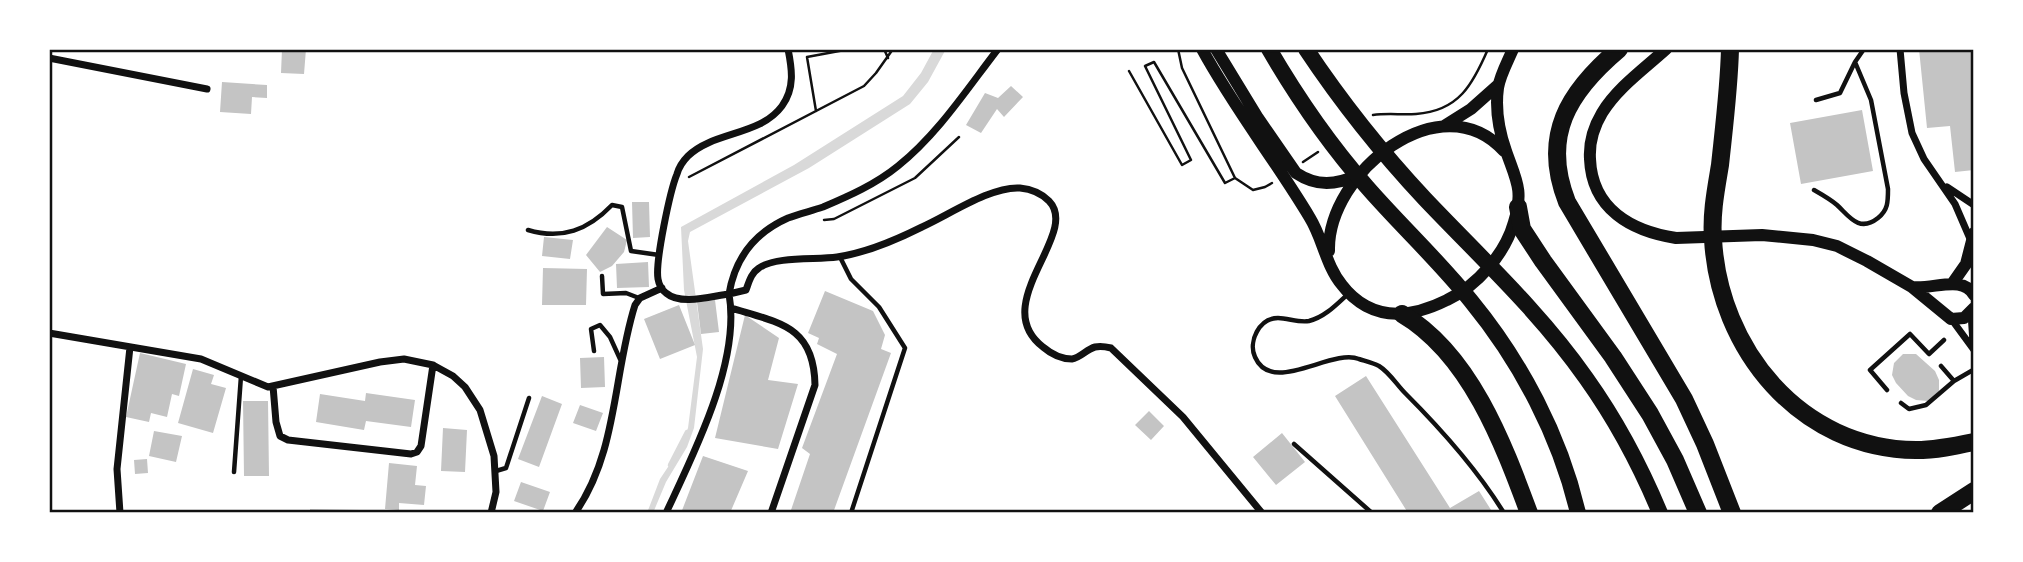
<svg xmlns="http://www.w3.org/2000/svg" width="2023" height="562" font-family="Mulish,sans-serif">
<rect width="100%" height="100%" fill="#fff"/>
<path fill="#d9d9d9" d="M934,49H946L928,82L910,104L809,168L690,232L688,241L703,349L694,428L687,447L666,482L653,513H647L660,479L678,452L688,428L697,357L684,290L681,227L794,165L903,96L921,73Z"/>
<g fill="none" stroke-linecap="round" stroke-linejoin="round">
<path stroke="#d9d9d9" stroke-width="4.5" d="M670,465L687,432"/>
</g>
<path fill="#c4c4c4" d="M282,49H306L304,74L281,73Z
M1919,49H1971L1974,76V170L1955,172L1950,126L1927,128Z
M222,82L267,85V98L252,97L251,114L220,112Z
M1011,86L1023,97L1004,117L997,109L981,133L966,125L985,93L998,98Z
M1862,110L1873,171L1801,184L1790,123Z
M632,202H649L650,237L633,238Z
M607,227L627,240L624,252L612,266L600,272L586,255Z
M544,237L573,240L570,259L542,256Z
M648,262L649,287L617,288L616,264Z
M543,268L587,269L586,305H542Z
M825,291L873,311L885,335L881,349L891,353L833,513H790L810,454L802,448L837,354L817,344L819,338L808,333Z
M715,300L719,332L701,334L697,302Z
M679,305L695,345L660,359L644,319Z
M745,315L779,338L768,380L798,384L778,449L715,438Z
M140,353L186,364L179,396L172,394L167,417L151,413L149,422L126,417Z
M1903,354H1916L1935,371L1939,380V391L1928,401L1916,400L1908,396L1896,383L1892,375L1894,363Z
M604,357L605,387L581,388L580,358Z
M193,369L214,375L211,384L226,388L213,433L178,423Z
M1366,376L1450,508L1479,491L1493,513H1408L1335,396Z
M366,393L415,400L411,427L366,421L364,430L316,422L320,394L365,401Z
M542,396L562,404L539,467L518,459Z
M243,401H268L269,476H244Z
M580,405L603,413L596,431L573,423Z
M1149,411L1164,426L1151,440L1135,425Z
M443,428L467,430L465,472L441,471Z
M154,431L182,436L176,462L149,456Z
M1282,433L1305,462L1276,485L1253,457Z
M703,456L748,471L730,513H681Z
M147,459L148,473L135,474L134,460Z
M389,463L417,466L415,485L426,486L424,505L399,503V510L385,509Z
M521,482L550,492L543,511L514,501Z
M310,509L360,510V513H310Z"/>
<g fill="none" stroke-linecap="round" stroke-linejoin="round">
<path stroke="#111" stroke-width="2.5" d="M884,49L888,58
M1178,49L1182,68L1235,178L1253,190L1265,187L1272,183
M1129,71L1182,165L1191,160L1145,66L1154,62L1225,183L1235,178
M816,111L807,57L850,49
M1373,115C1387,113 1402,115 1416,114C1459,111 1473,84 1488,49
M1303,162L1318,152
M689,177L864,86L876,73L893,49
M824,220L834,219L915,178L959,137"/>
<path stroke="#111" stroke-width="4.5" d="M1816,100L1840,93L1855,62
M1814,190C1821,194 1830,199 1837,205C1849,216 1859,233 1878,218C1888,210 1888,202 1888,189L1871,100L1855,62L1864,49
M528,230C562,240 588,230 612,205L622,207L631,251L659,255
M840,257L851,279L879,307L905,348L851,513
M602,276L603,294L626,293L639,298
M1349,293C1337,304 1325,317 1309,321C1299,323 1288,318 1278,318C1259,318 1248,342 1255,357C1272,396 1331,348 1359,359C1365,361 1373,363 1379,366C1389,372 1397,385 1405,393C1441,429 1477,469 1504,513
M594,351L591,329L600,325L610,337L620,359
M1941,366L1954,381
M1887,390L1870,370L1910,334L1929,354L1944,340
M1901,403L1909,409L1926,405L1954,381L1973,370
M1294,444L1372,513
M496,471L506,468L529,398
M234,472L241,376"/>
<path stroke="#111" stroke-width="7" d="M998,49C967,89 938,134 898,166C876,184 849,196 823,207C811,211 799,214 788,218C754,233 735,258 729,294L746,290C749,282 751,273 759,268C776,256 816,260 837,257C866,253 896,240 922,227C949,215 991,186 1020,188C1031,189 1041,193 1049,201C1081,234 987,304 1043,347C1050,353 1061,359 1072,359C1080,358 1087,349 1095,347C1100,346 1107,347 1111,348L1183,417L1262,513
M1900,49L1904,93L1912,133L1924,159L1955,204L1971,241
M49,58L207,89
M1947,187L1974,205
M731,308C780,323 814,326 815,385L771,513
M1971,313L1973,343
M1952,320L1974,350
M49,333L201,359L268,387L380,362L404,359L433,365L453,376L465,387L480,410L494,456L496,492L491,513
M273,386L276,422L280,436L288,440L411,454L417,452L421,446L433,365
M120,513L117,469L130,347
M575,513C618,452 613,374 635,305L640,298L662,288
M666,513C694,453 741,361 729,294C712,296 681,306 666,293C662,290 659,285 658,279C655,262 670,191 677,174C679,167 683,161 688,156C714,131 760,136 782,106C795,88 792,69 788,49"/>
<path stroke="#111" stroke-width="12" d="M1202,49C1234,108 1276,161 1310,218C1323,239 1326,266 1342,285C1348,293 1357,301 1366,306C1392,320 1421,313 1447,300C1477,286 1505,254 1514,222C1524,190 1516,180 1506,151C1499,131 1495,110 1498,88C1500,75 1508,61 1513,49
M1216,49L1258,118L1296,173C1317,187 1336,185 1358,175
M1666,49C1644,69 1617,88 1602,113C1593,128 1589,143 1590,159C1592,209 1631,231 1676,238L1762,235L1813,240L1837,246L1867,261L1912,287L1951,319L1964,318L1974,308
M1444,126L1471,109L1498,85
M1329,251C1327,173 1441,81 1504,151
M1952,284L1966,264L1974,233
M1913,287C1935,289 1963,275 1974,295"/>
<path stroke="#111" stroke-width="16" d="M1269,49C1297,97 1330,145 1367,187C1401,226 1439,261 1471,301C1521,362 1560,436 1578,513
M1306,49C1342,103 1381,152 1425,199C1480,257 1540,312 1586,378C1616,420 1640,465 1660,513"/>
<path stroke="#111" stroke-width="18" d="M1619,49C1568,92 1541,136 1567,202L1684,399L1705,444L1732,513
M1730,49C1729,88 1724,127 1720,165C1716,189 1711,214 1713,239C1719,349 1800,449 1916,450C1936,450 1955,446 1974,442
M1518,207L1522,229L1543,261L1613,357L1650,414L1675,460L1698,513
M1402,314C1470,354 1503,443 1529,513
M1940,513L1974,491"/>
</g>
<rect width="2023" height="562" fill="none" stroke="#ffffff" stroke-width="102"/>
<rect x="51" y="51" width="1921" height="460" fill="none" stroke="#111" stroke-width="2.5"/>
</svg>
